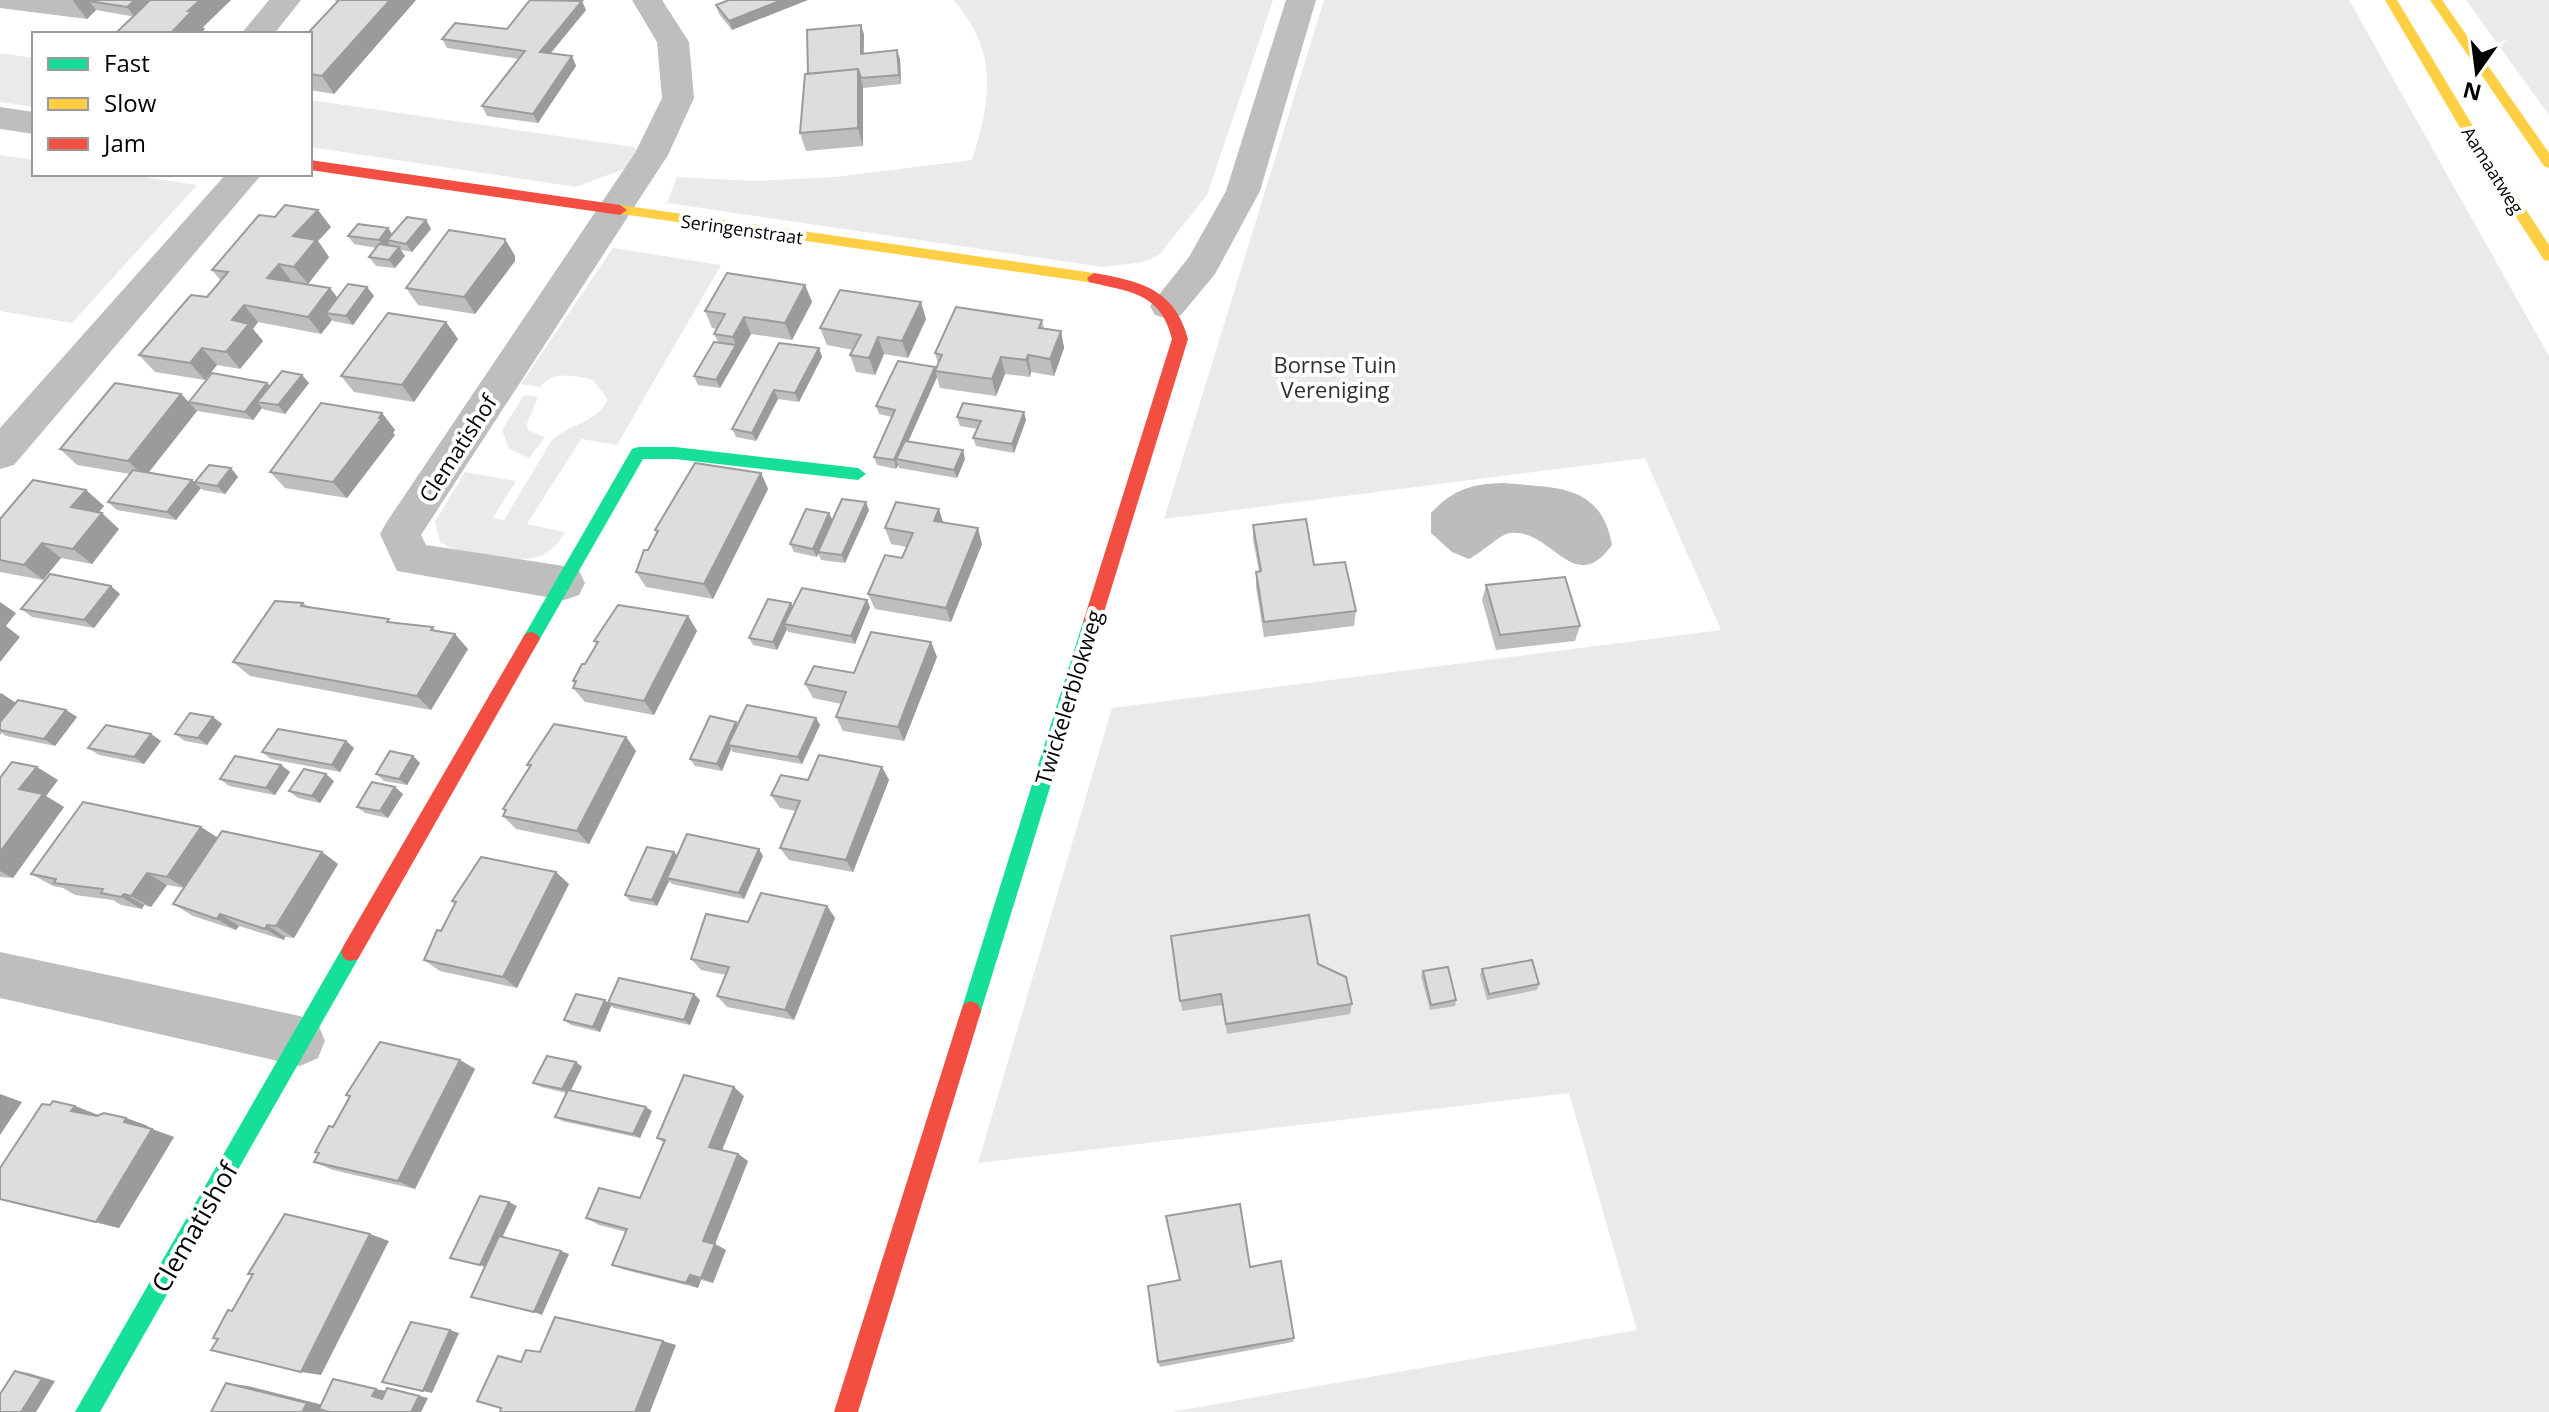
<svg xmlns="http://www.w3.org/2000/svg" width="2549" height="1412" font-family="'Open Sans',sans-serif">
<rect width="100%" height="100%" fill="#fff"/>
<path fill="#eaeaea" d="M953,0H1273L1207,195L1159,255L1143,262L1103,267L667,203L677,177L754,181L835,177L972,160C991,100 999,50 953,0Z
M1324,0H2349L2549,356V1412H1171L1637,1330L1569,1093L978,1163L1112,708L1721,630L1645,458L1164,519Z
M2466,0H2549V115Z
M0,53L34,58V107L0,102Z
M310,100L634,147L637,151L624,169L576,187L310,147Z
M0,155L34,160V174H125L197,185L72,323L0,311Z
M613,248L721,265L617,445L581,439L527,524L565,532C547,567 515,560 482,555C466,552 453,551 440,542L435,522L465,472L516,481L493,518L504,520L552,440C571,423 594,424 608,400L593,380C575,376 554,370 540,387L521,384Z
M524,395L538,397L527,423L528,430L545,437L529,458L509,449L502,430Z"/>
<path fill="#bcbcbc" d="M1504,483C1555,488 1601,483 1612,545C1574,598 1552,529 1511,533C1501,533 1483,552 1469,559L1452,552L1431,533V513C1453,489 1472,484 1504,483Z"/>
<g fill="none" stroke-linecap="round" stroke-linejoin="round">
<path fill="#bebebe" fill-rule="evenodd" d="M269,0H301L274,34H241Z
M632,0H662L689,42L694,98L668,155L421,535L426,545L564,566L579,571L585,583L579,595L564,600L397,571L380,534L386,523L635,153L662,98L657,42Z
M1286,0H1316L1260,191L1215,274L1181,315L1168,319L1155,315L1150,306L1189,257L1226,191Z
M0,107L34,112V134L0,129Z
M226,174H262L14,465L0,469V428Z
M0,952L300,1016L318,1024L325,1041L318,1058L300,1066L0,998Z"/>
<path fill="#16e098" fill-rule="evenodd" d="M638,447H675L858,468L866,474L858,480L675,459H643L537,644H525L522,639L525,634L632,449Z
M1092,615L1098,617L1101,622L981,1011L978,1018L971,1021L964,1018L961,1011L1083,622L1086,617Z
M351,943L358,945L361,952L358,959L100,1412H75L344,945Z"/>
<path fill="#ffcf43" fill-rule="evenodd" d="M2385,0H2397L2492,158L2549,245V261L2544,260L2479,160Z
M2430,0H2442L2549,153V168L2544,166Z
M620,205L1094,273L1101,278L1094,283L615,213L613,210Z"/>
<path fill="#f24e42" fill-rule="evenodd" d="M310,160L620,205L627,210L620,215L310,170Z
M1094,273C1140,281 1175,289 1188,339L1101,622L1098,627H1086L1083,622L1172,339C1161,292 1129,292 1089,282L1087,278Z
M531,632L537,634L540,639L537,644L358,959L351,961L344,959L341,952L344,945L525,634Z
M971,1001L978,1004L981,1011L858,1412H834L961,1011L964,1004Z"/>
</g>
<path fill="#bebebe" d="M0,0H231L203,27L205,29L96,10L87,19L0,8Z
M335,0H416L334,94L310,90V34L337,3Z
M729,0L732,30L719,14L716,5Z
M586,10L551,53L572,56L576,66L538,123L487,116L482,106L519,59L447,48L442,39L507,29Z
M864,34V53L900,59L901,84L863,88V146L806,151L800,133L808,74Z
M275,217L331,227L318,241L329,257L308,284L330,288L337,298L367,287L374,296L353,325L333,321L332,320L321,334L258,322L253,329L263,341L240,369L217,365L205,380L155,372L139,355L207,297L221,281L212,270Z
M426,220L431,229L412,252L401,250L405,256L395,268L376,266L369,257L376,248L354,244L348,236L388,228L392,234Z
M505,239L515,256V261L475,314L418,305L406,288Z
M805,285L812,302L792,340L751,334L720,388L698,385L694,376L718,342L714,334L717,329L712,328L705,311Z
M926,319L908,358L884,354L875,375L856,372L850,355L853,350L827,345L820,328Z
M1042,320L1044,328L1061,331L1064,348L1054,376L1031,372L1030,377L1005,374L996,396L940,388L937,377L908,441L965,459L957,478L899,468L898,465L896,469L877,465L874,457L892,417L879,414L876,406L935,367L936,369L938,364L935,353Z
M446,322L458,339L414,402L354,392L341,376Z
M819,348L822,357L799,402L778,399L756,441L736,437L732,429Z
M302,375L309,383L285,414L265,410L262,408L253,420L197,411L149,472L192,480L201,488L176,520L117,510L108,502L130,474L77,465L60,449L181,394L189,402L267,383L270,386Z
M382,413L395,430L393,433L395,435L347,498L285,488L270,472Z
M957,417L1026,420L1014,453L976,446L973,438L977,429L960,426Z
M231,468L238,477L225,494L203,490L195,482Z
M761,473L768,489L713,599L646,587L636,572L657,533L655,530Z
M86,490L104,506L98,513L119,529L92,564L61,558L43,580L0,572V519Z
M869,510L845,563L821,560L818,553L817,557L794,552L790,544L829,513L832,520Z
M943,522L982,544L951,622L875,609L868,594L902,558L907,547L891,544L885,528Z
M1253,525L1314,565L1356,611L1354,626L1264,637L1256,587V572L1259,571L1253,540Z
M1486,585L1580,626L1575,641L1496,650L1482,600Z
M120,594L94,628L32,617L21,609Z
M303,603L307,606L393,622L433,627L436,631L468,649L431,710L250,676L233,662Z
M793,607H870L855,644L788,632L787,629L777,650L753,645L749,638Z
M688,616L697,631L654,715L585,702L573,688L575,684L573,681L585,664L597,644L594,641Z
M931,642L937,657L904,741L843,731L836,717L841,704L813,698L805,684L854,673Z
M0,693L16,703L66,710L77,717L55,746L6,736L2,733L0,735Z
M213,717L222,724L207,745L185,741L175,734Z
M816,718L820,725L802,764L733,752L731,749L722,771L695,766L690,759L738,724Z
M151,734L161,741L144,764L99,755L88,748Z
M626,737L636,751L589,844L516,829L503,816L505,812L503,809L530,767L527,765Z
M346,741L354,748L340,772L271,759L262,752Z
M413,756L420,763L407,785L384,781L376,774Z
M281,765L290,772L275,795L229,786L220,779Z
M882,767L889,780L853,872L789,860L780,848L796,811L780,808L771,795L808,780Z
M0,778L58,780L46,796L64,807L13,878L0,877Z
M334,781L320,803L298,798L289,791Z
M403,794L388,818L365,813L357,807Z
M201,827L217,838L322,852L338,864L294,938L285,937L284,940L239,926L236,930L193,916L173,904L184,888L167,885L151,907L144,905L142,909L121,905L113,900L75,895L63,888L53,886L31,874Z
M674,852L677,855L763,856L744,899L672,884L669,881L657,906L630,901L625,895Z
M569,884L517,988L440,971L424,960L455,904L452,901Z
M827,906L835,918L794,1020L727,1007L717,996L726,975L701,970L691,959L748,922Z
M1171,936L1318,964L1352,1004L1350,1014L1227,1034L1222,1005L1182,1011Z
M1482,969L1539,984L1537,990L1487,1000L1480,975Z
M1423,971L1456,1000L1455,1006L1430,1010L1421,976Z
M605,1000L608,1003L700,1000L690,1025L614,1008L611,1006L600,1032L571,1025L564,1020Z
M460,1060L475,1069L415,1189L333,1170L314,1162L350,1096L346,1095Z
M576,1062L582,1067L571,1090L652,1111L640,1138L562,1121L555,1117L566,1093L541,1087L533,1083Z
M744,1096L722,1150L738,1154L748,1161L715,1244L726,1250L713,1283L701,1280L698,1288L625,1270L612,1265L626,1232L599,1225L586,1218L640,1198L664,1143L657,1138Z
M75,1106L98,1115L97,1116L126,1118L148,1126V1128L174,1137L119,1228L0,1200V1168Z
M1250,1267L1294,1338L1293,1342L1160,1367L1158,1362L1180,1280Z"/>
<path fill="#9b9b9b" d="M74,0H107L89,1L96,10L87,19L73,1Z
M135,0H147L149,3L134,16L127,7Z
M200,0H231L203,27L205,29L200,34H170L188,11Z
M390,0H416L334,94L322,76Z
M782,0H808L732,30L729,21Z
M582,1L586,10L544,61L540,52Z
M861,25L864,34L863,63L861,54Z
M897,50L900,59L901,84L899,75Z
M572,56L576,66L538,123L533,114Z
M858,69L863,87V146L858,128Z
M318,210L331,227L318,241L329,257L308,284L294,267L293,236Z
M426,220L431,229L412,252L406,244Z
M388,228L394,237L387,240L389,243L385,249L379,240Z
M505,239L515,256V261L475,314L464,297Z
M399,247L405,256L395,268L389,260Z
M279,264L292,282L267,278Z
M805,285L812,302L792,340L785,323Z
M367,287L374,296L353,325L346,316Z
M330,288L343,305L326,313L332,320L321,334L308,317Z
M921,302L926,319L908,358L902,341Z
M244,305L258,322L253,329L263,341L240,369L226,352L232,320Z
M744,317L751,334L720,388L716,380L736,345L733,337Z
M446,322L458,339L414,402L402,385Z
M1061,331L1064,348L1054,376L1050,359Z
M878,337L884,354L875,375L869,358Z
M202,348L217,365L205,380L190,363Z
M819,348L822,357L799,402L795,393Z
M1028,355L1031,372L1030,377L1026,360Z
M1001,357L1005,374L996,396L992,379Z
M935,367L937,377L900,460L896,459L898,465L896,469L894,460Z
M302,375L309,383L285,414L278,405Z
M267,383L275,391L257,402L262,408L253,420L245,412Z
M774,390L778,399L756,441L752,433Z
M181,394L197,411L145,477L128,461Z
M1024,412L1026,420L1014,453L1012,444Z
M382,413L395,430L393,433L395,435L347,498L333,482Z
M963,450L965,459L957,478L954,470Z
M231,468L238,477L225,494L217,486Z
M761,473L768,489L713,599L704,584Z
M192,480L201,488L176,520L167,512Z
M86,490L104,506L90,523L71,507Z
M866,502L869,510L845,563L842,555Z
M939,509L944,525L934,521Z
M102,513L119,529L92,564L73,549Z
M829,513L833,521L817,557L813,549Z
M978,528L982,544L951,622L946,608Z
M42,543L61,558L43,580L24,565Z
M111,586L120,594L94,628L84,620Z
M867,600L870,607L855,644L851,636Z
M0,602L16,613L6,626L20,637L0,662Z
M791,603L795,611L784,624L787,629L777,650L773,642Z
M688,616L697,631L654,715L644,701Z
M455,634L468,649L431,710L417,696Z
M931,642L937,657L904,741L898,727Z
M1,693L22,707L0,730V695Z
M66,710L77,717L55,746L44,739Z
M213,717L222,724L207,745L198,738Z
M816,718L820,725L802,764L798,757Z
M736,722L741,729L728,745L731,749L722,771L717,764Z
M151,734L161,741L144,764L134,757Z
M626,737L636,751L589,844L577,831Z
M346,741L354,748L340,772L332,765Z
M413,756L420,763L407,785L399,779Z
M281,765L290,772L275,795L266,788Z
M37,767L58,780L46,796L64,807L13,878L0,871V852L19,789Z
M882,767L889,780L853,872L846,860Z
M326,774L334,781L320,803L312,796Z
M395,787L403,794L388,818L380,811Z
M201,827L220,839L187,889L167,877Z
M759,849L763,856L744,899L739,893Z
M322,852L338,864L294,938L276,926Z
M674,852L679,858L667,878L669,881L657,906L652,900Z
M556,872L569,884L517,988L503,977Z
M147,873L167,885L151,907L131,896Z
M124,894L144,905L142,909L121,897Z
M827,906L835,918L794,1020L785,1010Z
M220,914L239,926L236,930L217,919Z
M267,925L285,937L284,940L265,929Z
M694,994L700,1000L690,1025L684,1020Z
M605,1000L611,1006L600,1032L593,1027Z
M460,1060L475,1069L415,1189L398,1181Z
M576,1062L582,1067L569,1094L562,1089Z
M734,1087L744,1096L720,1155L709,1147Z
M0,1094L22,1102L0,1135Z
M75,1106L98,1115L94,1120L71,1111Z
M646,1107L652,1111L640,1138L633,1134Z
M126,1118L148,1126L146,1131L124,1122Z
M152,1129L174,1137L119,1228L96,1222Z
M738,1154L748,1161L715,1244L726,1250L713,1283L701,1278L703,1241Z
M509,1202L517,1206L488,1268L480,1265Z
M370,1234L389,1241L321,1375L301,1372Z
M561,1251L569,1254L542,1315L534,1312Z
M690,1275L701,1280L698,1288L686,1283Z
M450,1330L459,1333L432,1393L423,1391Z
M663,1341L676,1345L650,1412H635Z
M15,1371L28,1373L55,1381L36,1412H21Z
M226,1383L248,1386L327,1406L324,1412H302Z
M376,1389L386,1391L391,1401L372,1396Z
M397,1390L428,1398L421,1412H411Z"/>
<path fill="#ddd" stroke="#9b9b9b" stroke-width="2" d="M90,0H135L127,7L89,1Z
M150,0H200L188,11H192L170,34H115Z
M337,0H390L322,76L310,74V34H307L339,0Z
M530,0L582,1L540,52L572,56L533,114L482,106L525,51L442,39L455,23L507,29Z
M729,0H782L729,21L716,5Z
M861,25V54L897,50L899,75L861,78L858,69L808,74L807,30Z
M858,69V128L800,133L805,74Z
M285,205L318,210L293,236L316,240L294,267L279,264L267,278L330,288L308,317L244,305L232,320L249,324L226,352L202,348L190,363L139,355L191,295L207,297L218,284L228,272L212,270L259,215L275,217Z
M407,217L426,220L406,244L387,240Z
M358,224L388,228L379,240L348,236Z
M449,230L505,239V243L464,297L406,288Z
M379,244L399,247L389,260L369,257Z
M727,273L805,285L785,323L744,317L733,337L714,334L725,314L705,311Z
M348,284L367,287L346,316L326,313Z
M840,290L921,302L902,341L878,337L869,358L850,355L861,335L820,328Z
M956,307L1042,320L1039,328L1061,331L1050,359L1028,355L1026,360L1001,357L992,379L935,371L942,355L935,353Z
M388,313L446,322L402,385L341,376Z
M714,342L736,345L716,380L694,376Z
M779,343L819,348L795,393L774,390L752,433L732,429Z
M898,361L935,367L894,460L874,457L895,410L876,406Z
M282,371L302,375L278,405L257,402Z
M212,373L267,383L245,412L189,402Z
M115,383L181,394L128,461L60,449Z
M321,403L382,413L379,418H382L333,482L270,472Z
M963,403L1024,412L1012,444L973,438L981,421L957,417Z
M905,441L963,450L954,470L896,459Z
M695,463L761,473L704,584L636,572L644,550H648L658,531L655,530Z
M209,465L231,468L217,486L195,482Z
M133,470L192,480L167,512L108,502Z
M33,480L86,490L71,507L102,513L73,549L42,543L24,565L0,560V519Z
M842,499L866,502L842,555L818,552Z
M896,502L939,509L934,521L978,528L946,608L868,594L885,555L902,558L913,533L885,528Z
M806,509L829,513L813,549L790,544Z
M1306,519L1314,565L1345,562L1356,611L1264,622L1256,572L1261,571L1253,525Z
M50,574L111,586L84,620L21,609Z
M1565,577L1580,626L1500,635L1486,585Z
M802,588L867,600L851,636L784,624Z
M768,599L791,603L773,642L749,638Z
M275,601L303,603L301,606L389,619L387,622L433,627L431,630L455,634L417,696L233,662Z
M618,605L688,616L644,701L573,688L576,681H573L582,664H585L598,642L594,641Z
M871,632L931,642L898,727L836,717L846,692L805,684L814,666L854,673Z
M18,700L66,710L44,739L0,730V722Z
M747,705L816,718L798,757L728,745Z
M190,713L213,717L198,738L175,734Z
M710,716L736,722L717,764L690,759Z
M554,724L626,737L577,831L503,816L506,810L503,809L531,765H527Z
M106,725L151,734L134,757L88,748Z
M278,729L346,741L332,765L262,752Z
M390,751L413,756L399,779L376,774Z
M819,755L882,767L846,860L780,848L800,801L771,795L781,775L808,780Z
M235,756L281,765L266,788L220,779Z
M12,762L37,767L19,789L43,794L0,852V778Z
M304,769L326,774L312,796L289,791Z
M372,782L395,787L380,811L357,807Z
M83,802L201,827L167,877L147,873L131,896L124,894L121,897L101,893L103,889L54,883L56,879L31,874Z
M222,831L322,852L276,926L267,925L265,929L220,914L217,919L173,904Z
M687,834L759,849L739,893L667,878Z
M647,847L674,852L652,900L625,895Z
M481,857L556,872L503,977L424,960L437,930L441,931L456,902L452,901Z
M761,893L827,906L785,1010L717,996L729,967L691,959L706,914L748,922Z
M1309,915L1318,964L1346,977L1352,1004L1226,1024L1221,994L1180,1001L1171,936Z
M1532,960L1539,984L1489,994L1482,969Z
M1448,967L1456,1000L1431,1005L1423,971Z
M619,978L694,994L684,1020L608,1003Z
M576,994L605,1000L593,1027L564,1020Z
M380,1042L460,1060L398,1181L314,1162L319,1153L315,1152L329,1126L333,1127L348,1100L350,1096L346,1095Z
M547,1056L576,1062L562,1089L533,1083Z
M684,1075L734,1087L709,1147L738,1154L703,1241L715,1244L701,1278L690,1275L686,1283L612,1265L627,1229L586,1218L599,1188L640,1198L665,1140L657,1138Z
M568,1090L646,1107L633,1134L555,1117Z
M53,1101L75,1106L71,1111L97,1116L104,1113L126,1118L124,1122L152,1129L96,1222L0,1199V1168L42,1104L50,1105Z
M480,1196L509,1202L480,1265L450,1258Z
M1240,1204L1250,1267L1281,1261L1294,1338L1158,1362L1148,1286L1180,1280L1166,1216Z
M285,1214L370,1234L301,1372L211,1350L218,1339L213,1338L228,1310L232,1311L253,1274H248Z
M499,1236L561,1251L534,1312L471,1297Z
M555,1317L663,1341L635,1412H500L501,1408L477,1401L498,1356L521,1362L526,1350L540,1352Z
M411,1322L450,1330L423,1391L382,1382Z
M15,1371L42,1379L21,1412H0V1394Z
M333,1379L376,1389L372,1396L382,1399L387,1388L419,1396L411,1412H329L319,1409Z
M226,1383L307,1403L302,1412H211Z"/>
<g text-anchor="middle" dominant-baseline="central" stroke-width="8" stroke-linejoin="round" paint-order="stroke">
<g font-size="18" fill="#000" stroke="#fff">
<text transform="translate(2493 170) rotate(58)">Aamaatweg</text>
<text transform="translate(742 229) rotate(8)">Seringenstraat</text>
</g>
<g font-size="22" fill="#303030" stroke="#fff">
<text x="1335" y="364">Bornse Tuin<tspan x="1335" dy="25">Vereniging</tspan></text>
</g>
<g font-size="22" fill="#000" stroke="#fff">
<text transform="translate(457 448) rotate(-57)">Clematishof</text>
<text transform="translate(1068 697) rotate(-73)">Twickelerblokweg</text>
</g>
<g font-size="26" fill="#000" stroke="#fff">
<text transform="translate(194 1227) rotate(-60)">Clematishof</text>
</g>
</g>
<rect x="32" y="32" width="280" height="144" fill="#ffffff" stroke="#999999" stroke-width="2"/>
<rect x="48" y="58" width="40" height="12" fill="#16e098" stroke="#999999" stroke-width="2"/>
<text x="104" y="72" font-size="24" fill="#000000">Fast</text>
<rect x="48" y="98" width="40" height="12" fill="#ffcf43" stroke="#999999" stroke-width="2"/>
<text x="104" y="112" font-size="24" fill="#000000">Slow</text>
<rect x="48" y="138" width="40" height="12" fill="#f24e42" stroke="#999999" stroke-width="2"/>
<text x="104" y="152" font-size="24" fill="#000000">Jam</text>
<g transform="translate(2477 72) rotate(194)" stroke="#ffffff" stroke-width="6" paint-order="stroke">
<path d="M0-6L14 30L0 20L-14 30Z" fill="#000000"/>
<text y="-12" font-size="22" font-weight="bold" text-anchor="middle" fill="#000000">N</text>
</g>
</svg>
